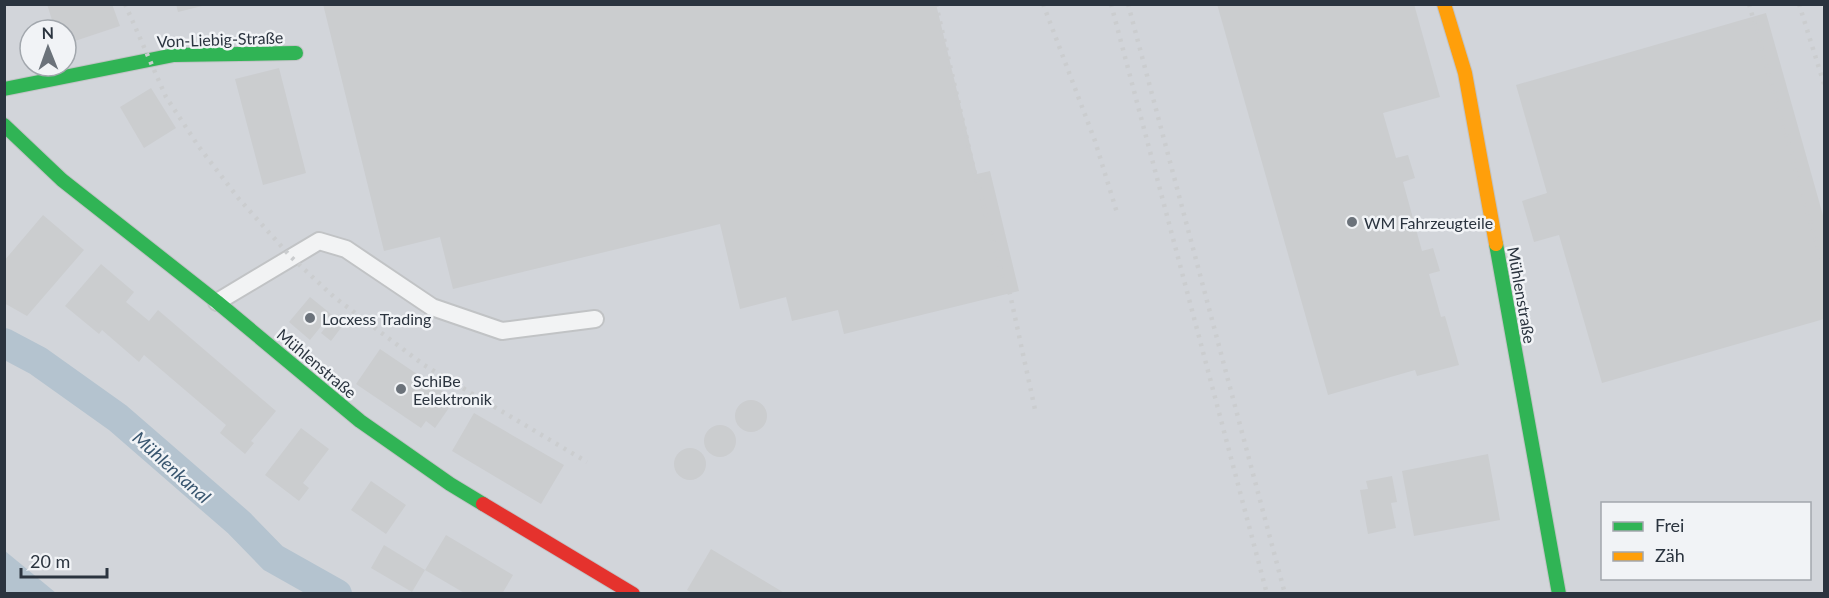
<svg xmlns="http://www.w3.org/2000/svg" width="1829" height="598" font-family="Lato,sans-serif">
<rect width="100%" height="100%" fill="#e3e5e7"/>
<path fill="#d2d5da" fill-rule="evenodd" d="M4,5H1822L1824,13V593H5ZM30,30H66V66H30ZM1602,504H1810V578H1602Z"/>
<path fill="#b4c3cf" d="M4,551H5L56,593H5Z"/>
<g fill="none" stroke-linecap="round" stroke-linejoin="round">
<path stroke="#b4c3cf" stroke-width="30" d="M4,343L38,361L118,418L239,523L273,558L337,594"/>
</g>
<path fill="#cbcdcf" d="M47,4H112L120,26L66,44V30H55Z
M176,4H206V5L178,12Z
M323,4H936L977,174L990,171L1019,291L844,334L838,310L792,321L786,297L740,309L720,224L453,289L440,237L384,251Z
M1217,4H1414L1440,97L1383,113L1396,158L1408,155L1415,178L1403,182L1422,251L1433,248L1440,271L1429,274L1441,317L1445,316L1459,365L1417,376L1415,370L1328,395Z
M1766,13L1824,219V319L1602,383L1559,235L1534,242L1522,201L1547,193L1516,85Z
M279,68L306,173L263,185L235,79Z
M151,88L176,128L144,148L120,107Z
M43,215L84,250L27,316L4,303V261Z
M101,264L134,292L126,302L149,321L158,310L276,411L251,441L254,443L245,454L220,433L226,425L144,355L139,362L102,330L99,334L65,306Z
M310,297L331,314L310,340L289,322Z
M335,316L344,324L331,341L321,333Z
M380,349L445,393L441,398L451,405L435,428L426,421L421,428L356,384Z
M735 416a16 16 0 1 1 32 0a16 16 0 1 1-32 0Z
M474,413L564,465L541,504L452,451Z
M704 441a16 16 0 1 1 32 0a16 16 0 1 1-32 0Z
M301,428L329,449L303,483L309,488L299,501L265,475Z
M674 464a16 16 0 1 1 32 0a16 16 0 1 1-32 0Z
M1488,454L1500,520L1414,536L1402,471Z
M1392,476L1397,502L1391,503L1396,528L1368,534L1360,490L1368,489L1366,481Z
M371,481L406,505L386,534L351,510Z
M446,535L513,575L502,594H466L425,570Z
M384,545L425,570L412,592L371,568Z
M711,549L786,594H694L687,590Z"/>
<g fill="none" stroke-linecap="round" stroke-linejoin="round">
<defs>
<path id="lane" d="M217,302L319,241L346,249L432,307L502,331L595,319"/>
<path id="fast" d="M4,89L174,55L296,53
M4,125L62,180L217,302L360,421L450,484L483,504
M1496,244L1559,594"/>
<path id="slow" d="M1444,4L1465,73L1496,244"/>
<path id="jam" d="M483,504L633,594"/>
</defs>
<use href="#lane" stroke="#c1c3c5" stroke-width="20"/>
<use href="#fast" stroke="#c1c3c5" stroke-width="16"/>
<use href="#slow" stroke="#c1c3c5" stroke-width="16"/>
<use href="#jam" stroke="#c1c3c5" stroke-width="16"/>
<use href="#lane" stroke="#f2f3f4" stroke-width="16"/>
<use href="#fast" stroke="#30b455" stroke-width="14"/>
<use href="#slow" stroke="#ff9f0a" stroke-width="14"/>
<use href="#jam" stroke="#e5322d" stroke-width="14"/>
<path stroke="#cbcdcf" stroke-width="4.5" stroke-dasharray="3 6" stroke-linecap="butt" d="M125,4L166,97L199,147L239,199L291,257L334,297L424,365L587,462
M936,4L974,170L1004,282L1010,294L1036,414
M1043,4L1095,141L1118,216
M1111,4L1267,594
M1128,4L1285,594
M1749,4L1824,269
M1799,4L1824,84"/>
</g>
<g fill="#6b727a" stroke="#f1f3f6" stroke-width="2">
<circle cx="1352" cy="222" r="6"/>
<circle cx="310" cy="318" r="6"/>
<circle cx="401" cy="389" r="6"/>
</g>
<g text-anchor="middle" dominant-baseline="central" stroke-width="5" stroke-linejoin="round" paint-order="stroke">
<g font-size="16" fill="#2b343f" stroke="#f1f3f6">
<text transform="translate(220 39) rotate(-2)">Von-Liebig-Straße</text>
<text transform="translate(1522 295) rotate(80)">Mühlenstraße</text>
<text transform="translate(317 363) rotate(40)">Mühlenstraße</text>
</g>
<g font-size="16" fill="#2b343f" stroke="#f1f3f6" text-anchor="start">
<text x="1364" y="222">WM Fahrzeugteile</text>
<text x="322" y="318">Locxess Trading</text>
<text x="413" y="380">SchiBe<tspan x="413" dy="18">Eelektronik</tspan></text>
</g>
<g font-size="18" font-style="italic" fill="#39566f" stroke="#f1f3f6">
<text transform="translate(172 467) rotate(42)">Mühlenkanal</text>
</g>
</g>
<rect width="1829" height="598" fill="none" stroke="#2b343f" stroke-width="12"/>
<rect x="1601" y="502" width="210" height="78" fill="#f1f3f6" stroke="#a2a7ad" stroke-width="1.5"/>
<rect x="1613" y="522" width="30" height="9" fill="#30b455" stroke="#a2a7ad" stroke-width="1.5"/>
<text x="1655" y="532" font-size="18" fill="#2b343f">Frei</text>
<rect x="1613" y="552" width="30" height="9" fill="#ff9f0a" stroke="#a2a7ad" stroke-width="1.5"/>
<text x="1655" y="562" font-size="18" fill="#2b343f">Zäh</text>
<g transform="translate(48 48) rotate(359)"><circle r="28" fill="#f1f3f6" stroke="#a2a7ad" stroke-width="1.5"/>
<path d="M0-4.5L10 22L0 15L-10 22Z" fill="#6b727a"/>
<text y="-9" font-size="16" font-weight="bold" text-anchor="middle" fill="#2b343f">N</text>
</g>
<path d="M21 568v9h86v-9" fill="none" stroke="#2b343f" stroke-width="3"/>
<text x="30" y="568" font-size="18" fill="#2b343f" stroke="#f1f3f6" stroke-width="4.5" paint-order="stroke">20 m</text>
</svg>
